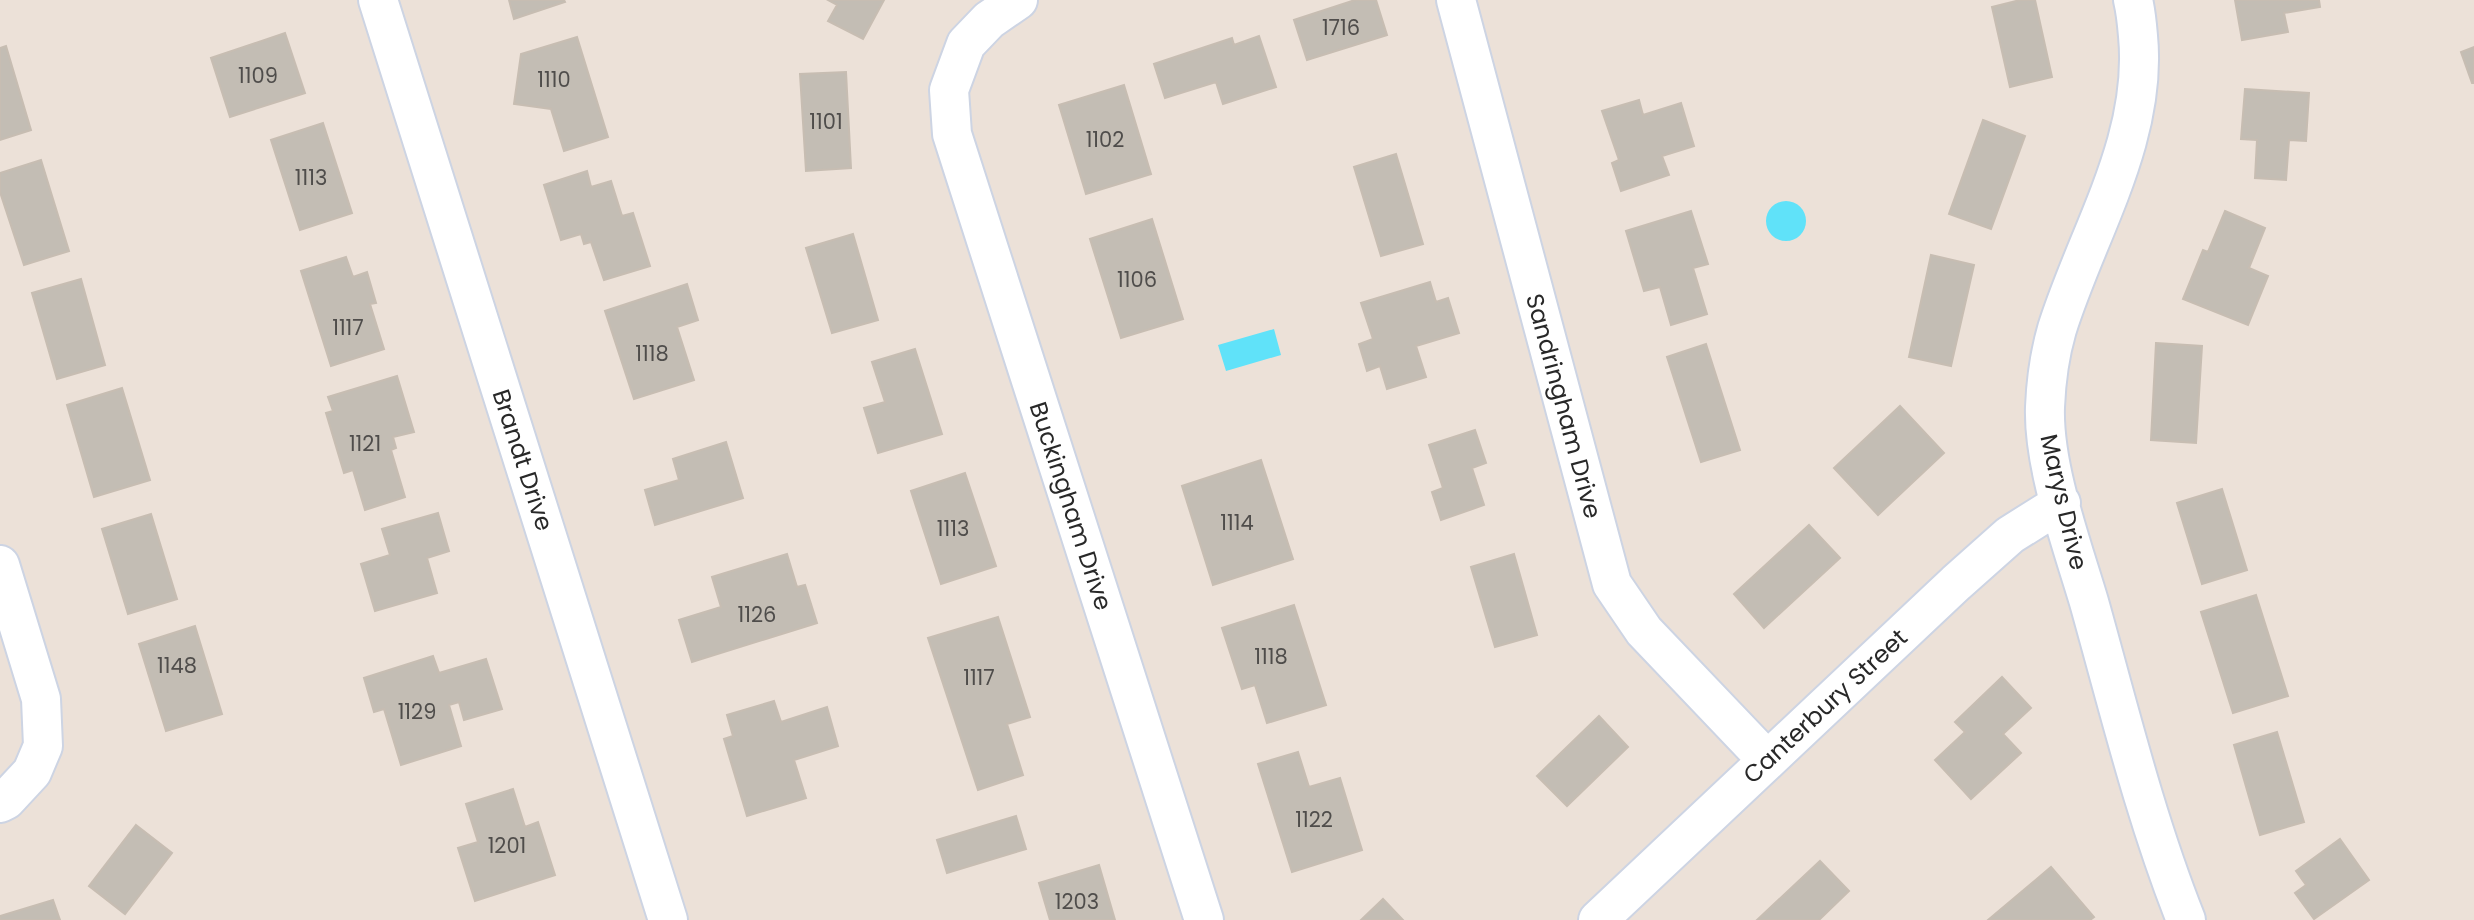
<svg xmlns="http://www.w3.org/2000/svg" width="2474" height="920" font-family="Poppins,sans-serif">
<rect width="100%" height="100%" fill="#ece1d8"/>
<path fill="#60e2f9" d="M1766 221a20 20 0 1 1 40 0a20 20 0 1 1-40 0Z
M1274,329L1281,355L1226,371L1218,345Z"/>
<path fill="#c3bdb4" stroke="#c7bdb2" stroke-width="2" d="M509,0H564L565,2L514,19Z
M828,0H884L863,39L828,21L837,5Z
M1355,0H1376L1387,35L1307,60L1294,20Z
M2020,0H2035L2052,77L2010,87L1992,7Z
M2235,0H2319L2320,7L2284,13L2288,32L2242,40Z
M285,33L305,93L230,117L211,58Z
M1259,36L1276,87L1223,104L1216,82L1165,98L1154,64L1232,38L1234,45Z
M577,37L608,137L564,151L551,109L514,104L521,54Z
M6,46L31,130L0,140V48Z
M2474,47V83H2472L2461,52Z
M846,72L851,168L806,171L800,74Z
M1124,85L1151,174L1086,194L1059,105Z
M2245,89L2309,93L2306,141L2289,140L2286,180L2255,178L2257,140L2241,139Z
M1639,100L1643,115L1681,103L1694,146L1662,156L1669,175L1621,191L1612,163L1619,160L1602,111Z
M1983,120L2025,136L1991,229L1949,214Z
M323,123L352,213L300,230L271,140Z
M1396,154L1423,244L1381,256L1354,167Z
M41,160L69,251L24,265L0,192V173Z
M587,171L591,187L611,181L622,216L633,213L650,266L604,280L591,242L584,244L581,234L561,240L544,185Z
M1691,211L1708,264L1693,268L1707,314L1671,325L1660,287L1644,291L1626,231Z
M2225,211L2265,228L2249,268L2268,276L2248,325L2183,299L2203,250L2208,252Z
M1152,219L1183,319L1121,338L1090,239Z
M853,234L878,320L832,333L806,248Z
M1931,255L1974,265L1951,366L1909,357Z
M346,257L353,277L367,272L376,303L370,304L384,349L331,366L301,271Z
M81,279L105,365L57,379L32,293Z
M1430,282L1436,302L1448,298L1459,333L1416,346L1426,377L1387,389L1380,366L1367,371L1359,344L1373,339L1361,303Z
M687,284L698,320L677,327L694,380L634,399L605,311Z
M2156,343L2202,346L2196,443L2151,440Z
M1706,344L1740,450L1701,462L1667,357Z
M915,349L942,434L878,453L864,408L885,402L872,362Z
M397,376L414,432L393,437L396,448L391,450L405,497L365,510L353,470L344,473L326,413L333,411L328,397Z
M122,388L150,480L94,497L67,405Z
M1900,406L1944,453L1878,515L1834,468Z
M1475,430L1486,463L1472,468L1484,505L1441,520L1432,492L1443,488L1429,445Z
M726,442L743,498L655,525L645,490L679,480L673,459Z
M1261,460L1293,559L1213,585L1182,486Z
M965,473L996,566L941,584L911,491Z
M2222,489L2247,570L2202,584L2177,503Z
M438,513L449,551L427,558L437,593L375,611L361,564L390,555L382,529Z
M151,514L177,599L128,614L102,529Z
M1809,525L1840,558L1764,628L1734,594Z
M787,554L797,587L805,585L817,623L692,662L679,620L721,607L712,577Z
M1514,554L1537,635L1495,647L1471,567Z
M2256,595L2288,696L2233,713L2201,612Z
M1294,605L1326,705L1267,723L1255,685L1242,689L1222,628Z
M998,617L1030,717L1007,724L1023,775L978,790L928,638Z
M195,626L222,714L166,731L139,644Z
M433,656L439,673L486,659L502,709L464,720L459,702L449,705L461,746L401,765L384,709L374,712L364,678Z
M2002,677L2031,708L2003,734L2021,753L1971,799L1935,760L1965,732L1955,722Z
M774,701L781,722L827,707L838,746L794,760L806,798L747,816L724,739L733,736L727,715Z
M1599,716L1628,747L1567,806L1537,776Z
M2277,732L2304,822L2260,835L2234,745Z
M1298,752L1309,787L1340,778L1362,850L1292,872L1258,764Z
M513,789L525,827L538,822L555,875L475,901L458,848L478,842L466,804Z
M1016,816L1026,849L947,873L937,840Z
M136,825L172,853L125,914L89,886Z
M2340,839L2369,880L2314,919L2295,893L2306,885L2296,871Z
M1820,861L1849,891L1819,920H1757Z
M1099,865L1115,920H1050L1039,883Z
M2051,867L2094,917L2090,920H1988Z
M1383,899L1403,920H1361Z
M53,900L60,920H0V916Z"/>
<g fill="none" stroke-linecap="round" stroke-linejoin="round">
<defs>
<path id="street" d="M378,0L668,920
M1018,0L989,20L966,44L949,90L952,134L1204,920
M1456,0L1612,584L1644,631L1767,760
M2133,0C2136,12 2137,24 2138,36C2148,140 2087,233 2057,329C2050,353 2046,382 2045,407C2043,466 2072,545 2089,602C2119,709 2145,817 2186,920
M0,565L41,699L43,746L32,772L6,800L0,803
M1598,920L1956,583L2010,535L2061,503"/>
</defs>
<use href="#street" stroke="#cdd4e3" stroke-width="42"/>
<use href="#street" stroke="#fff" stroke-width="38"/>
</g>
<g text-anchor="middle" dominant-baseline="central" stroke-width="5" stroke-linejoin="round" paint-order="stroke">
<g font-size="21" fill="#4f4d4b">
<text x="1341" y="27">1716</text>
<text x="258" y="75">1109</text>
<text x="554" y="79">1110</text>
<text x="826" y="121">1101</text>
<text x="1105" y="139">1102</text>
<text x="311" y="177">1113</text>
<text x="1137" y="279">1106</text>
<text x="348" y="327">1117</text>
<text x="652" y="353">1118</text>
<text x="365" y="443">1121</text>
<text x="1237" y="522">1114</text>
<text x="953" y="528">1113</text>
<text x="757" y="614">1126</text>
<text x="1271" y="656">1118</text>
<text x="177" y="665">1148</text>
<text x="979" y="677">1117</text>
<text x="417" y="711">1129</text>
<text x="1314" y="819">1122</text>
<text x="507" y="845">1201</text>
<text x="1077" y="901">1203</text>
</g>
<g font-size="24" fill="#282828" stroke="#fff">
<text transform="translate(1564 406) rotate(75)">Sandringham Drive</text>
<text transform="translate(523 460) rotate(72)">Brandt Drive</text>
<text transform="translate(2064 502) rotate(77)">Marys Drive</text>
<text transform="translate(1071 506) rotate(72)">Buckingham Drive</text>
<text transform="translate(1825 706) rotate(-43)">Canterbury Street</text>
</g>
</g>
</svg>
